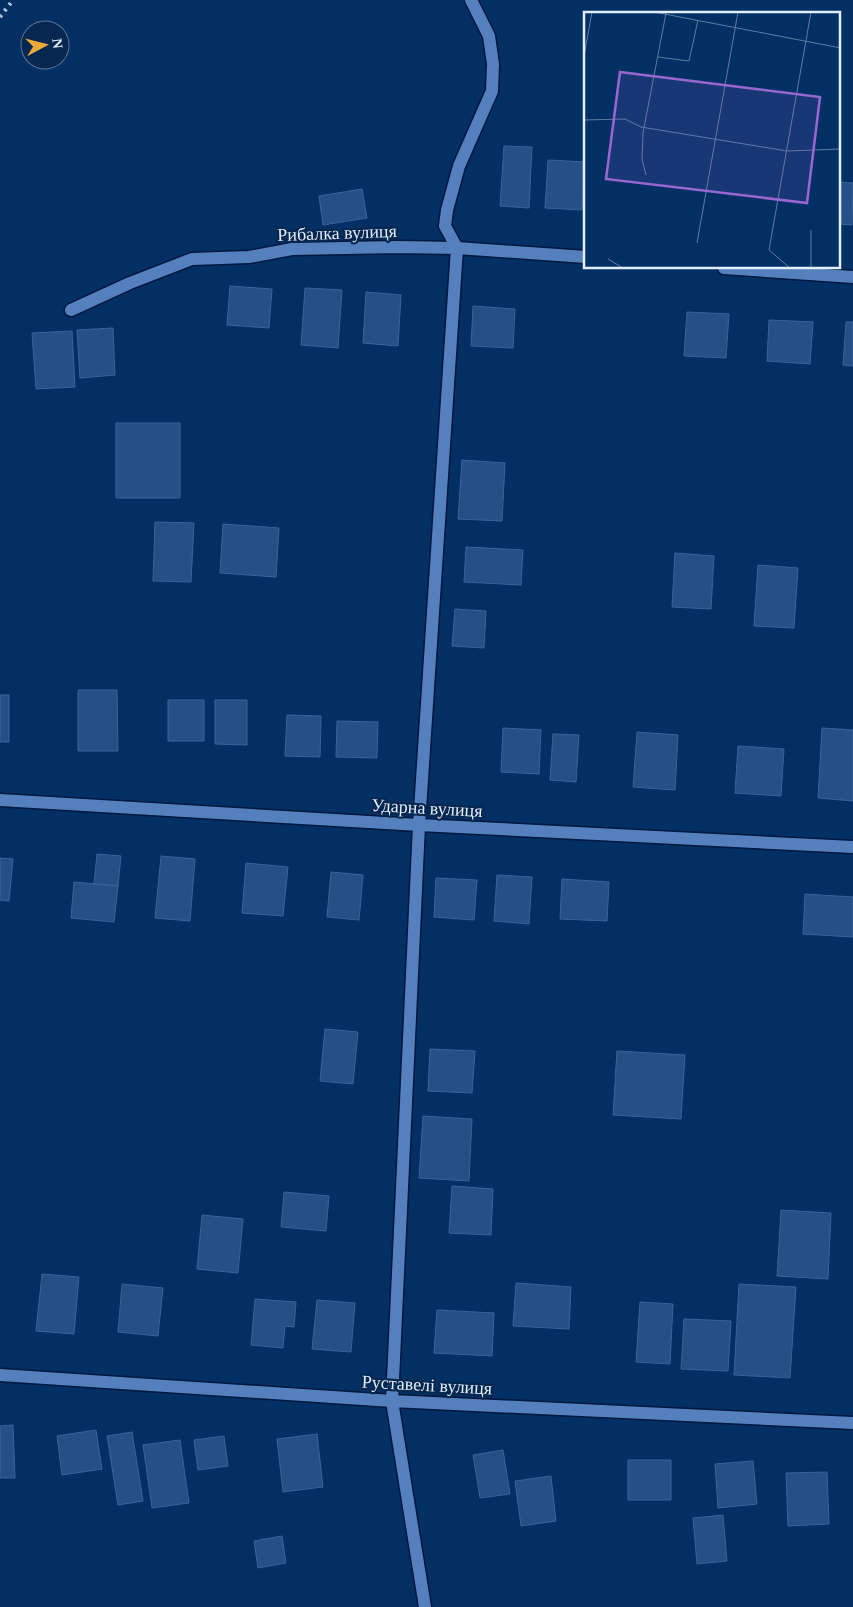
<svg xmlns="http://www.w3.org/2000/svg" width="853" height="1607" font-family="'Times New Roman',serif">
<rect width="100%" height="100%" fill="#023065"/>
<path fill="#244f87" stroke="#38649d" d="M504,146L532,147L529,208L500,206Z
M548,160L585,162L582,210L545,208Z
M839,182L853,183L852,225L839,224Z
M362,189L367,218L323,225L319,196Z
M230,286L272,289L269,328L227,325Z
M305,288L342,290L338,348L301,345Z
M366,292L401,295L398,346L363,343Z
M473,306L515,309L513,348L471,346Z
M687,312L729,314L726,358L684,356Z
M769,320L813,322L810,364L767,361Z
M846,322H853V366L843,365Z
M113,328L115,375L80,378L77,330Z
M72,331L75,387L36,389L32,333Z
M116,423H180V498H116Z
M462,460L505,463L502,521L458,519Z
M155,522L194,523L191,582L153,581Z
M223,524L279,528L276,577L220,573Z
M466,547L523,550L521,585L464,582Z
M675,553L714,556L711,609L672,607Z
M758,565L798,568L794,628L754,626Z
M455,609L486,611L484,648L452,646Z
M78,690H117L118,751H78Z
M0,695H9V742H0Z
M168,700H204V741H168Z
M215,700H247V745L215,744Z
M287,715L321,716L320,757L285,756Z
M337,721L378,722L377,758L336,757Z
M503,728L541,730L539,774L501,772Z
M822,728L853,730V801L818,798Z
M637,732L678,735L675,790L633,787Z
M553,734L579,735L576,782L550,780Z
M738,746L784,749L781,796L735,793Z
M97,854L121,856L118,886L94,884Z
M161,856L195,859L190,921L155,918Z
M0,858L13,859L9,901L0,900Z
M246,863L288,867L283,916L242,913Z
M331,872L363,875L359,920L327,917Z
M497,875L532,877L529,924L494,921Z
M436,878L477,880L474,920L434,917Z
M562,879L609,882L607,921L560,919Z
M74,882L118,886L114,922L71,918Z
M805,894L853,897V937L803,934Z
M325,1029L358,1032L353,1084L320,1081Z
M430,1049L475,1051L472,1093L428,1091Z
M617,1051L685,1055L681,1119L613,1115Z
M423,1116L472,1119L469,1181L419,1178Z
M452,1186L493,1189L491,1235L449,1233Z
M284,1192L329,1196L326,1231L281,1227Z
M781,1210L831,1213L828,1279L777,1276Z
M202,1215L243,1219L238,1273L197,1269Z
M42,1274L79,1277L74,1334L36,1331Z
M516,1283L571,1287L569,1329L513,1326Z
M122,1284L163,1288L158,1336L118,1332Z
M739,1284L796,1287L790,1378L734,1375Z
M255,1299L296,1302L294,1327L285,1326L283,1348L251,1345Z
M317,1300L355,1303L351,1352L312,1349Z
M640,1302L673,1304L670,1364L636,1362Z
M437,1310L494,1313L492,1356L434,1353Z
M684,1319L731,1321L728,1371L681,1369Z
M13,1425L15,1478H0V1426Z
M96,1430L102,1469L62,1475L57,1436Z
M132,1432L143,1501L118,1505L107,1436Z
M317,1434L323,1487L283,1492L277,1439Z
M224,1436L228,1466L198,1470L194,1440Z
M180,1440L189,1503L152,1508L143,1445Z
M503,1450L510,1494L480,1498L473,1455Z
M628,1460H671V1500H628Z
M753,1461L757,1504L718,1508L715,1464Z
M827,1472L829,1524L788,1526L786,1473Z
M551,1476L556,1521L521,1526L515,1481Z
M723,1515L727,1561L697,1564L693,1518Z
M282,1536L286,1563L258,1568L254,1541Z"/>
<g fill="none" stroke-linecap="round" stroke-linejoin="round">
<defs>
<path id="lane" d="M457,248L445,226L447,210L459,166L492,91L493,64L489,36L471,0"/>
<path id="street" d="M724,268L853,277
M71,310L130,283L192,259L249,257L292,249L398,247L457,248L586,257
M0,800L419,825L853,847
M0,1375L392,1401L853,1423
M425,1607L392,1401L419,825L457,248"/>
</defs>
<use href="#lane" stroke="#00173e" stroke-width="15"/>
<use href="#street" stroke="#00173e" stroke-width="15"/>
<use href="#lane" stroke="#5481bd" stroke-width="12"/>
<use href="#street" stroke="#5481bd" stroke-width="12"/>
<path stroke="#b5c6dc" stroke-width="4" stroke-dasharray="2.5 5" stroke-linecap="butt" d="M0,17L13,0"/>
</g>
<g text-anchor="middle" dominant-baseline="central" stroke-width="4.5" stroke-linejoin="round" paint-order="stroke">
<g font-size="18" fill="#e3edfb" stroke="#06274f">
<text transform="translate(337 233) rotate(-2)">Рибалка вулиця</text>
<text transform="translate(427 808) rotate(3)">Ударна вулиця</text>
<text transform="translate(427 1385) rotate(3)">Руставелі вулиця</text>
</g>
</g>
<g transform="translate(584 12)">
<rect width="256" height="256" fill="#023065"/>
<path fill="none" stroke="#5c7ca1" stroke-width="1" d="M70,0L257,36M0,44L8,0M74,45L105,49L114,8M0,108L41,107L57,115L203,139L257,137M62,163L58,147L59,121L82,1M113,231L154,0M24,247L39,256M206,256L185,238L227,0M227,256V218"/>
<path fill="#9a66d1" fill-opacity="0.15" stroke="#9a66d1" stroke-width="2.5" d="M36,60L236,85L223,191L22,167Z"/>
<rect width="256" height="256" fill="none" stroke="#e3edfb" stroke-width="2.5"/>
</g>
<g transform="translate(45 45) rotate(83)"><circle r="24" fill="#06274f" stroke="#5e7694"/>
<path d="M0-4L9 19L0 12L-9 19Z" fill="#eca93a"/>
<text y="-8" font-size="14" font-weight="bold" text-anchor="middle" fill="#e3edfb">N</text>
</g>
</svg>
